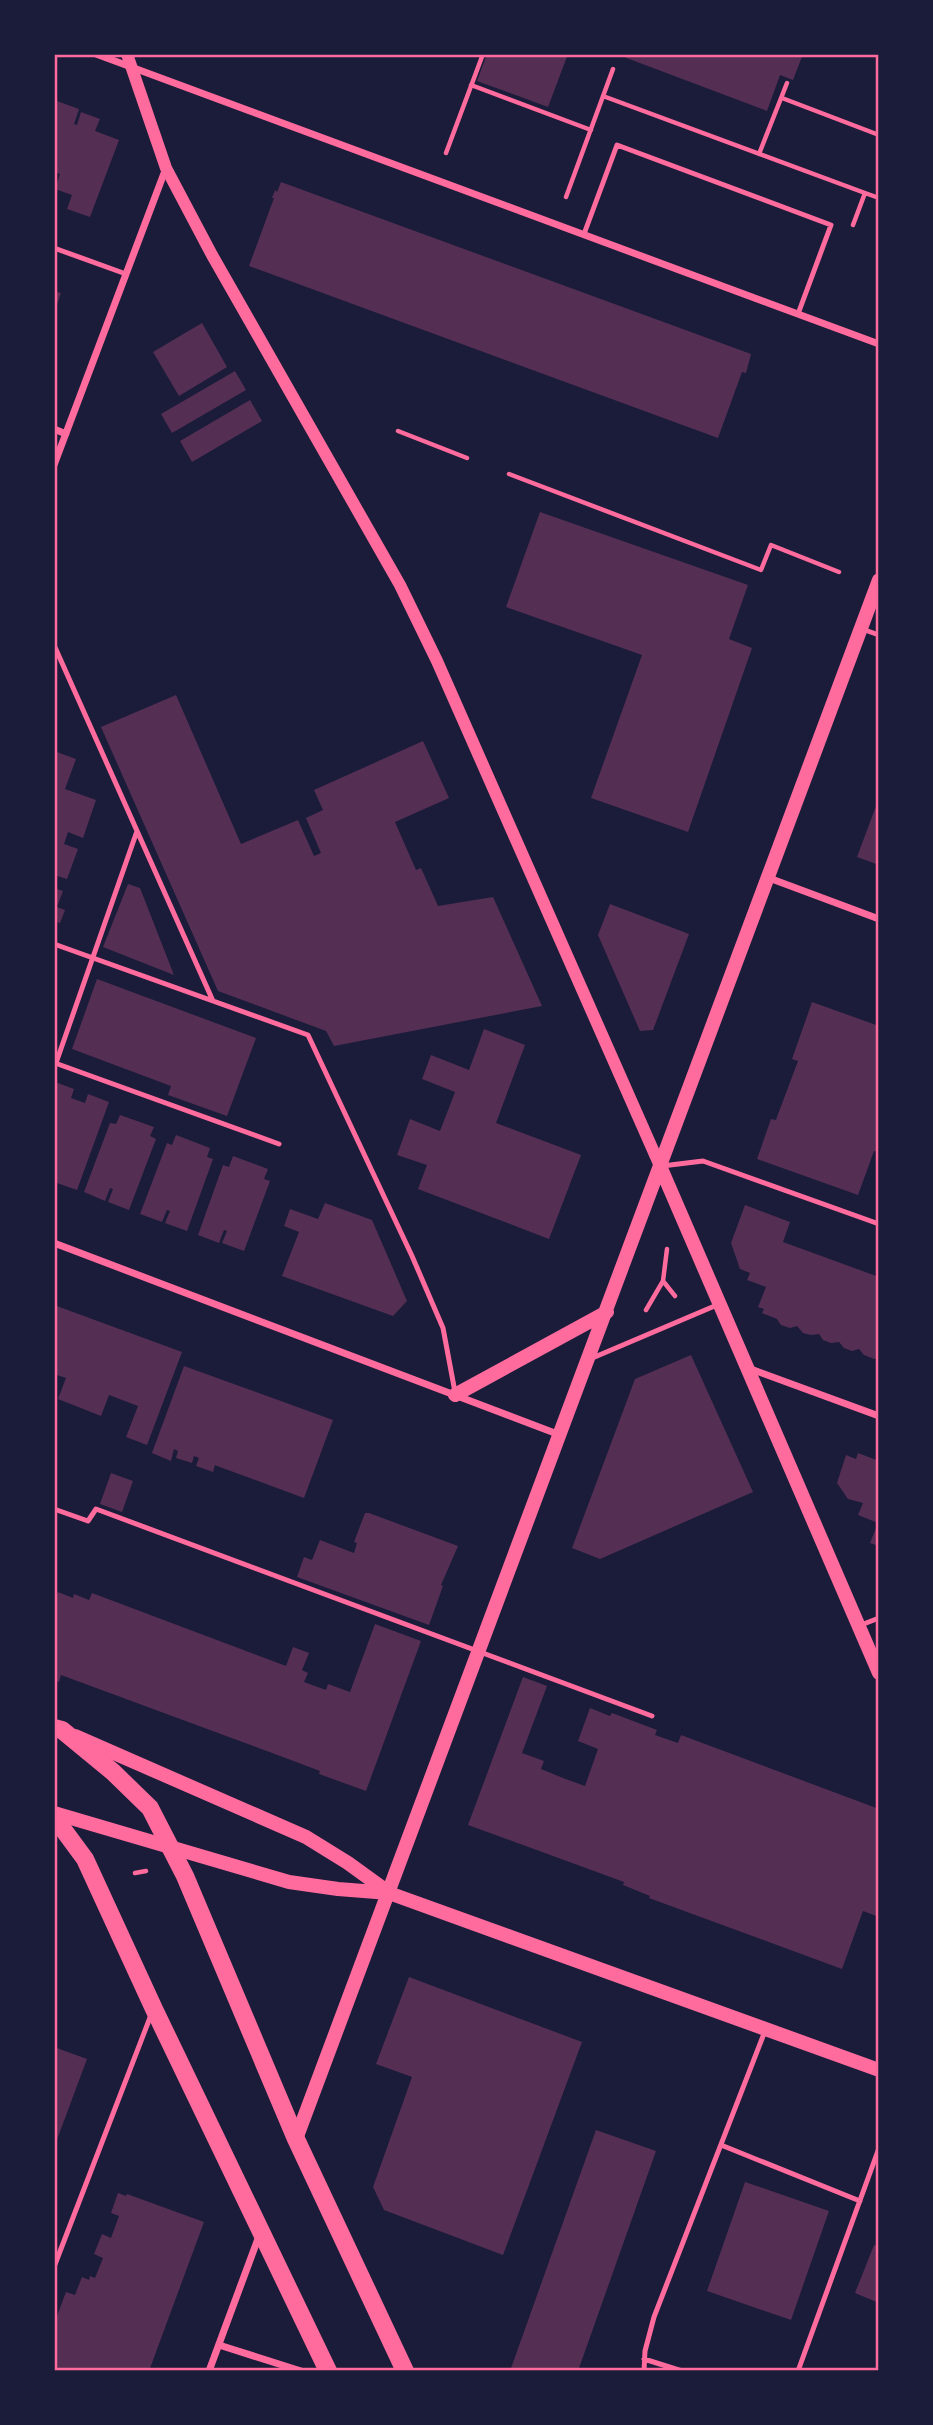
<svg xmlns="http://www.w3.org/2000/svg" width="933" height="2425" font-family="Signika,sans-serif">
<rect width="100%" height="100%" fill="#1b1b3a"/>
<path fill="#542f53" d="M487,54H568L548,107L477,81Z
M616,54H803L793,80L780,75L767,111Z
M54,100L79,109L74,124L77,125L81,112L100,119L95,131L119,140L90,217L67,209L72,195L55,189L60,174L54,172Z
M281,182L751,354L746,373L742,372L718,438L249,266L274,198H272L275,190L277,192Z
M54,291L61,293L55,310H54Z
M202,323L227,367L179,396L153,352Z
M235,371L246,390L172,433L161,414Z
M250,400L262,421L192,462L180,441Z
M540,512L748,585L729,639L752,648L688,832L591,798L642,655L506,607Z
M176,695L241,844L298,820L314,856L321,853L306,818L323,810L314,790L423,741L449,798L395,822L416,870L421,868L438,906L493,897L542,1006L334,1046L326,1031L218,991L101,727Z
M54,751L76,759L65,789L96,800L83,838L68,832L64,844L78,849L67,879L54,875Z
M879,798V865L857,857Z
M128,884L140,888L174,975L103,947Z
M54,888L63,891L57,907L65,910L60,923L54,921Z
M610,904L689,934L653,1030L640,1031L598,935Z
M97,979L256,1038L227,1116L168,1095L171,1086L72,1049Z
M812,1002L879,1026V1150L878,1152L874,1151L858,1195L757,1159L771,1119L776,1120L777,1117L798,1061L792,1059Z
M484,1029L525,1045L496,1123L581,1155L549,1239L418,1189L427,1165L397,1155L410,1119L440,1131L455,1092L422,1079L431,1055L469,1070Z
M55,1082L74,1089L71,1098L85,1103L88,1094L109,1102L77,1190L54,1182Z
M120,1115L154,1127L150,1136L156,1139L129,1210L108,1202L113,1189L110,1188L105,1201L84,1192L110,1123L116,1124Z
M176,1135L210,1148L207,1157L213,1159L187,1231L165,1223L170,1211L167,1210L162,1222L140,1214L167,1143L172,1145Z
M233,1156L268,1169L264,1179L270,1181L244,1251L222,1243L227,1231L224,1230L219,1243L198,1235L223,1165L229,1167Z
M325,1203L372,1220L407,1301L393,1316L282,1276L299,1232L284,1226L290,1209L318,1219Z
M745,1205L790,1222L783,1242L879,1277V1358L874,1359L864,1355L859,1349L852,1351L844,1348L839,1342L831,1343L823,1340L819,1334L811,1335L803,1333L797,1326L790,1328L781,1325L777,1319L762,1313L764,1309L758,1307L766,1287L747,1280L750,1273L740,1269L731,1243Z
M54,1305L182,1352L147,1445L126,1437L138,1406L109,1395L101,1416L58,1399L66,1378L54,1374Z
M691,1355L753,1492L600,1559L572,1548L635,1379Z
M184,1366L333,1420L304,1498L217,1466L215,1465L213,1472L196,1466L199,1458L194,1456L192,1463L176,1458L178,1451L174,1449L171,1461L152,1453Z
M858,1453L879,1461V1546L870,1543L878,1523L858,1515L863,1503L848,1499L837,1483L846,1455L856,1459Z
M111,1473L133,1481L122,1512L100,1504Z
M365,1513H369L458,1546L441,1585L443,1586L429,1625L297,1577L304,1557L312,1560L320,1540L354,1553L357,1543L354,1542Z
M58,1592L73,1598L74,1594L89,1600L92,1593L286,1666L293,1647L309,1653L302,1670L308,1673L304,1682L326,1690L328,1684L350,1692L375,1624L421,1641L366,1791L319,1774L320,1771L299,1763L61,1675L59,1682L54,1680V1601Z
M523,1677L547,1686L522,1753L544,1761L541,1769L563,1778L585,1786L598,1749L578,1741L590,1708L610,1716L612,1713L657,1730L655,1735L678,1743L681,1735L879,1809V1869L876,1877L879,1878V1917L863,1911L842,1969L649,1898L650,1896L623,1885L624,1882L468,1825Z
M409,1977L582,2042L503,2255L384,2210L373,2187L412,2077L376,2064Z
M54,2047L87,2059L55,2145H54Z
M596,2130L656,2151L578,2371H510Z
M745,2182L829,2211L791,2320L707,2291Z
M118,2193L126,2196L127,2194L204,2222L149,2371H54V2324L66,2292L75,2295L82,2277L89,2280L90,2276L95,2278L103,2258L94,2254L102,2234L111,2238L119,2216L111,2213Z
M874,2245L879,2247V2303L855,2293Z"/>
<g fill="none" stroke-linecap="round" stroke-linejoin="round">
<path stroke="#ff6b9d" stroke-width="4.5" d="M471,85L591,130
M603,96L865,193L853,225
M782,98L879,135
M446,153L483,54
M759,154L787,83
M865,193L879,198
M566,197L613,69
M398,431L467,458
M509,474L761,570L771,545L839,572
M663,1281L675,1296
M646,1310L663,1281L667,1249
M135,1873L146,1871"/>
<path stroke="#ff6b9d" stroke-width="5" d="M584,234L617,145L831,225L798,314
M54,248L126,274
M862,629L879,635
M54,645L213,1001
M54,944L308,1035L412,1256L443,1328L455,1392
M55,1063L279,1144
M56,1063L137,831
M662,1166L703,1161L879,1224
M590,1359L717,1305
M54,1509L88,1521L96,1509L652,1716
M861,1625L879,1618
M721,2145L860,2201
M54,2267L151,2015
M644,2359L682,2371
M644,2371L645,2351L654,2317L765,2031
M798,2371L879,2148"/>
<path stroke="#ff6b9d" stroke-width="7" d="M96,54L879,344
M54,429L66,434
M54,465L166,168
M769,878L879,919
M54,1243L560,1435
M748,1368L879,1416
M219,2345L301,2371
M209,2371L259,2236"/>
<path stroke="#ff6b9d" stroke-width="12" d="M127,54L166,168L212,255L400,585L437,661L660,1166"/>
<path stroke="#ff6b9d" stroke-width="14" d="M660,1166L879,1673
M455,1395L607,1312
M75,1736L306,1837L348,1863L388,1892
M54,1813L289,1882L338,1889L389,1893L879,2070
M296,2139L879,580"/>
<path stroke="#ff6b9d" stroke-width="18" d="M54,1728L62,1730L113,1772L150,1808L185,1876L296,2139L405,2371
M54,1817L85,1859L154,2009L328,2371"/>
</g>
<rect width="933" height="2425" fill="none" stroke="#1b1b3a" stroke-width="112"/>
<rect x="56" y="56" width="821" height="2313" fill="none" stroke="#ff6b9d" stroke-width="2.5"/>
</svg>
